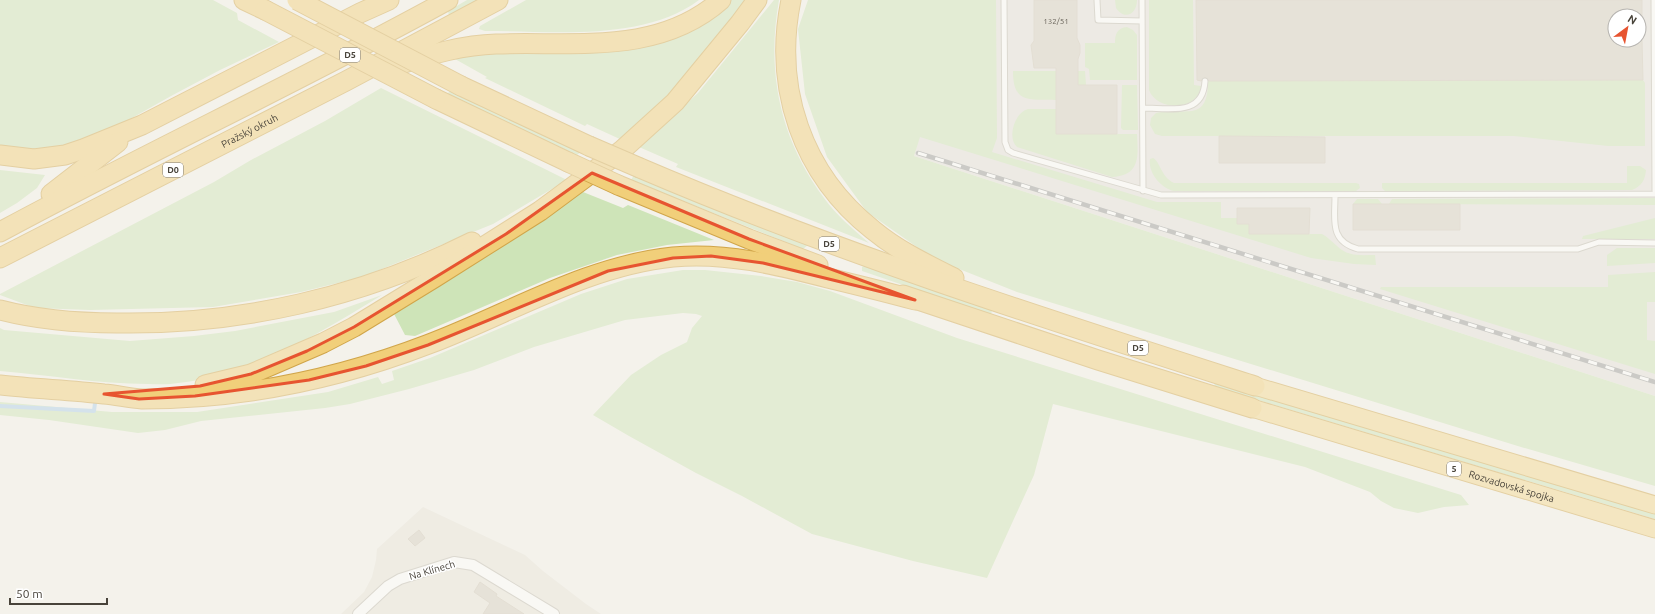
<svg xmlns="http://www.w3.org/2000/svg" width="1655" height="614" font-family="Ubuntu,sans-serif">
<rect width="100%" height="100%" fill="#f4f2eb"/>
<path fill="#e8e4da" d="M423,507L525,555L543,571L586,604L601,614H341L364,592L372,577L376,560L377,549Z"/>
<path fill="#e4e1dc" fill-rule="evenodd" d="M900,0H1655V396L914,156L919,137ZM1615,16H1639V40H1615Z"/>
<path fill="#cee4b8" d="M0,0H213L237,13L238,20L279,42L220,70L171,96L93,140L47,151L0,146Z
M467,0H478L449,16L448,11Z
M526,0H699C643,42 552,31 485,31L479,29L480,26Z
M729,0H751C714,51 668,97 622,140L587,124L585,126L485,78L487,77L455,59L483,49L648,45Z
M774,0H779C766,72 780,139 824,198C836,215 853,229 869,243L676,167L678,164L639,147L698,93Z
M808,0H996L997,138L992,152L1157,202H1221V218H1237L1249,224V234H1322C1328,237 1332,242 1337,246C1348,257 1361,255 1375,255L1376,265L1354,264L1311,258L920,137L914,156L1655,396V486L1521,447L1017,292L934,259L867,212L827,157L805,94L798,29Z
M1115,0H1137C1137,14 1125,21 1116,8Z
M1149,0H1193L1194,85L1201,86C1199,111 1157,112 1149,90Z
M1127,27L1133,30L1137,35V80H1090L1089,69L1085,67V43H1115C1115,34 1117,28 1127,27Z
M1013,71H1062L1056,80V100C1030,99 1013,105 1013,71Z
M1069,71H1085L1086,85H1072Z
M1643,80L1645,83V146H1608L1514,136H1162L1155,134L1150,125L1151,118L1156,113C1183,106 1208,125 1208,81Z
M1122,85H1137L1138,130H1123L1121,128Z
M381,88L567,180L493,224L362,277L301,292L213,307L90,310L35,308L0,295V294L214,182L251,160L325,121Z
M453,90L582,151L577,155L446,94Z
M1028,109H1056V134H1137C1138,155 1141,176 1112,177L1017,147C1007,138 1014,113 1028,109Z
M1153,158C1160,161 1161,177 1174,183H1356L1359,184L1360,188L1356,191H1174C1161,188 1148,173 1150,159Z
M1627,166H1640L1646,170C1645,180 1642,186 1632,190L1385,191L1382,188V183H1627Z
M0,170L45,175L37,188L17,203L0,213Z
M634,175L808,245L803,249L631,180Z
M583,192L623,208L628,205L714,240L667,245L617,255L550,278L415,336L405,335L393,312Z
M1655,198V205L1389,204L1392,199Z
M1357,199H1378L1382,204H1353Z
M1655,218V239H1582L1583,236Z
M1617,248H1655V263L1607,266V255Z
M864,266L992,310L991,315L862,271V267Z
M683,270H705L761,276L797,282L830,291L957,338L1461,495L1469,505L1444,507L1418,513L1394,508L1381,501L1370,492L1305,467L1053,404L1034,475L987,578L913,561L812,534L742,496L696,473L629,436L593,415L631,375L661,355L687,342L692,328L702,316L696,314L683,313L625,320L534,347L474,370L409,389L350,404L325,408L201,421L165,430L138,433L49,420L0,415V402L112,412H197L328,392L378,377L382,384L394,380L392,371L430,358L581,294L627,279Z
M1655,272V302H1647V340L1655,341V374L1380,289L1381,287H1608V275Z
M382,295C318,334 253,375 178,383C168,385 157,384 148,384C98,384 49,375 0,371V328L4,330L130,341L194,336L235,331L334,312Z
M1215,382L1655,513V519L1214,387Z"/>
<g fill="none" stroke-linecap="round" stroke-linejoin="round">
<path stroke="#aecfeb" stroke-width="4" d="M0,406L94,411L95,403"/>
</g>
<path fill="#d5cec2" stroke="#cfc6b6" d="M1034,0H1077V38L1080,45V53L1078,59V85H1117V134H1056V68H1034L1031,45L1034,41Z
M1196,0H1642V16H1615V40H1642L1643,80L1209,81L1205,77L1201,81L1197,80Z
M1219,136L1325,137V163H1219Z
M1353,204H1460V230H1353Z
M1237,208H1310L1309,234H1249V224H1237Z
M419,530L425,538L415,546L408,539Z
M480,582L497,594L496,596L524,614H483L490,603L474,592Z"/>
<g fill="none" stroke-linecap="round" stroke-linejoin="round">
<defs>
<path id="service" d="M1004,0L1005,142L1008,150L1013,153L1161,195L1655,194
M1097,0L1098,20L1142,21
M1142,0L1143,191
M1654,0L1655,191
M1143,108C1169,108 1203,117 1205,81
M1335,196C1335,220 1329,241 1358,249H1578L1599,242L1655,243"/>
<path id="minor" d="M358,614L388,586L400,579L454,562L473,565L554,614"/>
<g id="trunk">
<path d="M1255,386L1655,505"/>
<path id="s1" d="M1252,408L1655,529"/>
</g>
<g id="motorway">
<path d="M244,0L265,10"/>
<path d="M791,0C773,88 802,174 873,230C897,250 926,264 954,278"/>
<path d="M401,64C432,54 463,45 496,44C573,41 658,56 721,0"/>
<path d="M461,86L589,146"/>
<path d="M436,99L568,162"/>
<path d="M0,155L34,159L65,155L83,149L142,125L360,13L389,0"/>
<path d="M640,168C841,254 1046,319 1255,386"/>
<path d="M618,185L749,239L818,265"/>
<path d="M51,194L118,142"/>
<path d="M0,232C148,152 301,81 448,0"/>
<path id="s2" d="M0,258L346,81L498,0"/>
<path d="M903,295L1098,360L1252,408"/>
<path d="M0,310C38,320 78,323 117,323C241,325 362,297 472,242"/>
<path d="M0,385C35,389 69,390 104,394C116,395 129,398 142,399C239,399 338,379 429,344C509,314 586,266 673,257C726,252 777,265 828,278C857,285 886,292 915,300"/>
<path d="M205,385L251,374L323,343L354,327L434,278L540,211L621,151L675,102L740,23L757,0"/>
</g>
</defs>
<use href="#service" stroke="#bfbaaf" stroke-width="7"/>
<use href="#minor" stroke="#bfbaaf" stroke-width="12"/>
<use href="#trunk" stroke="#d0a54a" stroke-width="19"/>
<use href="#motorway" stroke="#d0a54a" stroke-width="21"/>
<use href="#service" stroke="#fff" stroke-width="5"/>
<use href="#minor" stroke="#fff" stroke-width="10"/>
<use href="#trunk" stroke="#f3d88e" stroke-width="17"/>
<use href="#motorway" stroke="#f1cf7a" stroke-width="19"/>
<defs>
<path id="rail" d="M918,153L1655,382"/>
</defs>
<use href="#rail" stroke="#999" stroke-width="4.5"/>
<use href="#rail" stroke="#fff" stroke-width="3" stroke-dasharray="9" stroke-linecap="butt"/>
<defs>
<path id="motorway-bridge" d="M297,0L461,86
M265,10L436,99
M589,146L640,168
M568,162L618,185"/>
</defs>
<use href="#motorway-bridge" stroke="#d0a54a" stroke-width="21" stroke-linecap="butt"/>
<use href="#motorway-bridge" stroke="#f1cf7a" stroke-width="19"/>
</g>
<path d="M0 0H1655V614H0ZM592,173L749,239L915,300L763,263L711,256L673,258L608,271L428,345L366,366L309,380L195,396L139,399L104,394L200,386L251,374L307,351L354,327L506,234Z" fill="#f4f2eb" fill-opacity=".55" fill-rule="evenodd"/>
<path fill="none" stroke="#e75430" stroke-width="3" stroke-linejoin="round" d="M592,173L749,239L915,300L763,263L711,256L673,258L608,271L428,345L366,366L309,380L195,396L139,399L104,394L200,386L251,374L307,351L354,327L506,234Z"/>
<g text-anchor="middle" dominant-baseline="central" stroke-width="3" stroke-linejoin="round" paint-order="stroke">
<g font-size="8" fill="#6b665c">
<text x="1056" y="21">132/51</text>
</g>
<g fill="#fff" stroke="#7f7b75" stroke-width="1">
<rect x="340" y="48" width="20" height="14" rx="3"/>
<rect x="163" y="163" width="20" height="14" rx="3"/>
<rect x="819" y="237" width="20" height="14" rx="3"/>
<rect x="1128" y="341" width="20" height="14" rx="3"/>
<rect x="1447" y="462" width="14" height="14" rx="3"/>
</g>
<g font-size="9" font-weight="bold" fill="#48433a">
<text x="350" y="55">D5</text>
<text x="173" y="170">D0</text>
<text x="829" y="244">D5</text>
<text x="1138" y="348">D5</text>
<text x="1454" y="469">5</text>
</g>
<g font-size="10" fill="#48433a" stroke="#fff">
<text stroke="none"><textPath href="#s2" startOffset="280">Pražský okruh</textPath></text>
<text stroke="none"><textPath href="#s1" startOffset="271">Rozvadovská spojka</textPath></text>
<text transform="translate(432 570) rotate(-16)">Na Klínech</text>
</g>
</g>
<g transform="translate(1627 28) rotate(32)"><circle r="19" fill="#ffffff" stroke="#b6b4b0"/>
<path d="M0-3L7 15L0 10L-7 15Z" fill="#e75430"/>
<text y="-6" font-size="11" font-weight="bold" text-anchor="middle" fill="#48433a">N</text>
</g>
<path d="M10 598v6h97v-6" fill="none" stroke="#48433a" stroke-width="2"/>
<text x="16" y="598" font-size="12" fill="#48433a" stroke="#ffffff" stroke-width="3" paint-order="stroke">50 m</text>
</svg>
